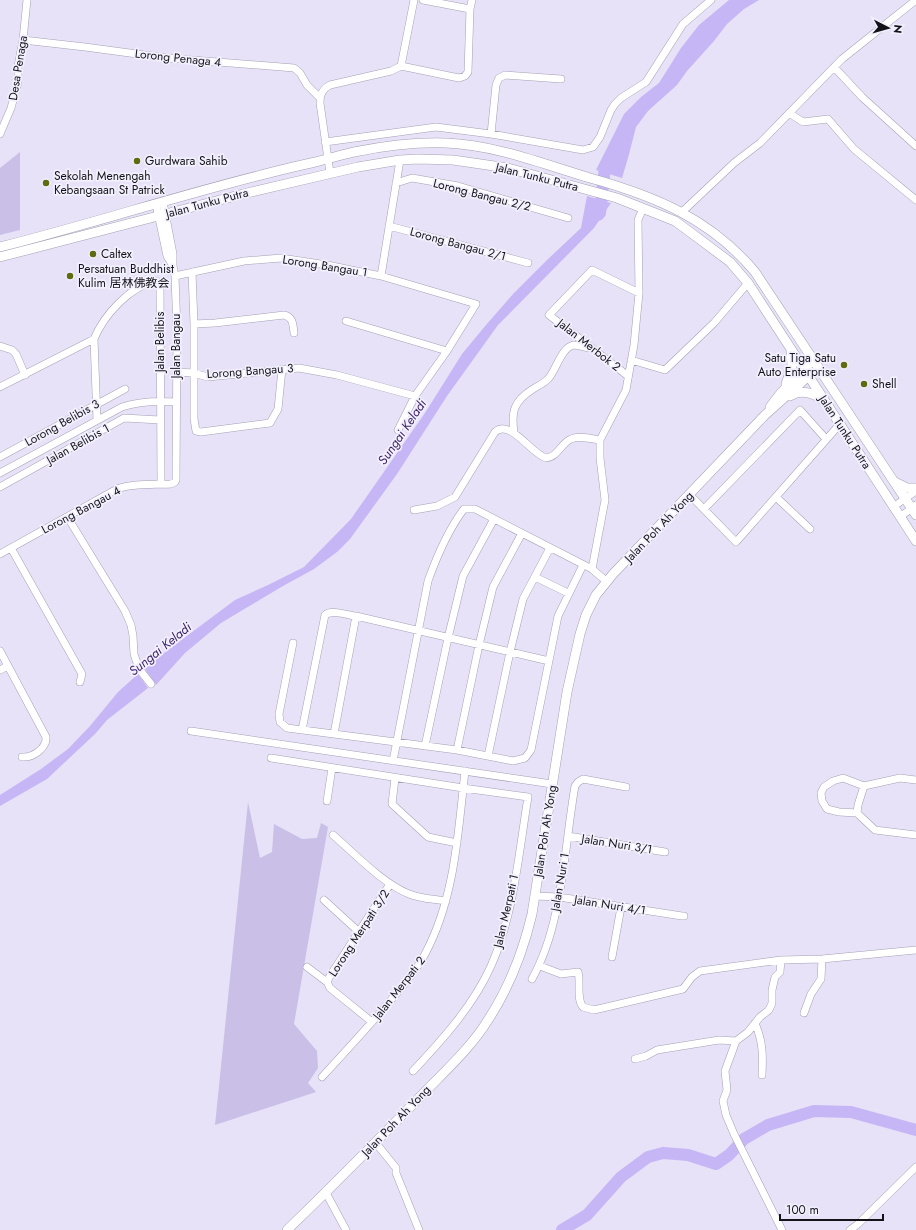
<svg xmlns="http://www.w3.org/2000/svg" width="916" height="1230" font-family="Jost,'Noto Sans SC',sans-serif">
<rect width="100%" height="100%" fill="#e7e2f7"/>
<path fill="#c9bfe7" d="M20,152V230L0,235V168Z
M248,802L260,858L272,852L274,824L302,839L317,838L321,823L328,827L294,1024L317,1051L318,1068L308,1083L316,1092L215,1125Z"/>
<path fill="#c6b6f5" d="M729,0H759L744,9L727,24L714,41L687,71L677,85L648,111L636,127L628,158L622,178L596,170L624,114L641,97L659,83L681,48L699,25Z
M587,196L611,203L594,228L498,325L447,396L397,474L350,539L337,552L314,569L283,586L221,623L185,653L156,685L144,668L235,600L268,585L304,567L351,519L425,413L462,354L486,325L514,293L547,260L581,228Z
M138,674L148,688L107,720L95,734L47,779L0,806V795L41,769L68,749L90,726L118,692Z"/>
<g fill="none" stroke-linecap="round" stroke-linejoin="round">
<path stroke="#c6b6f5" stroke-width="12" d="M598,215L600,213L605,166L611,159
M562,1230L587,1215L621,1177L648,1157L663,1153L688,1155L716,1164L729,1155L744,1139L768,1125L814,1111L851,1112L916,1130"/>
<defs>
<path id="minor" d="M423,0L470,9
M23,40L85,47L167,58L294,68L300,73L307,85L320,98
M401,66L459,78L465,76L468,72L470,9L472,0
M401,66L414,0
M834,67L862,97L916,146
M789,113L803,122L828,119L854,149L916,200
M0,134L11,108L18,82V66L23,40L27,0
M491,134L496,85L499,78L505,75L561,79
M325,142L436,127L491,134L583,150L593,147L600,137L611,110L615,104L621,98L646,82L683,24L711,0
M330,173L320,103C320,95 322,89 330,85L391,71L401,66
M396,183L412,178L458,186L568,218
M156,204L167,256L173,266
M682,212L734,163L760,143L842,59L916,0
M389,226L528,263
M192,272L194,324V419L196,431L201,432L270,423L278,409L282,369
M175,276L244,261L281,258L327,265L381,276L476,304L447,351L415,396L398,430
M381,276L400,160
M346,321L447,351
M194,324L215,323L284,315C293,317 293,324 294,333
M0,346L12,350L16,354L25,375
M631,360L665,370L714,323L748,283
M177,372L193,373L208,377L299,368L337,375L415,396
M628,376L549,315L592,270L639,293
M0,387L94,339
M97,420L94,339C104,315 130,286 156,281L160,283L161,484
M514,433C511,411 514,401 533,389C538,386 544,383 548,379C556,371 561,347 574,345C578,345 584,347 589,348
M0,457L125,389
M0,473L122,407C140,401 158,401 176,402
M0,487L124,418L160,420
M690,495L736,542L840,424
M776,497L810,529
M893,507L916,491
M704,509L800,410L826,439
M414,510L437,506L455,497L495,432C510,418 531,454 546,458C558,457 561,443 571,439C579,435 592,439 600,440
M900,517L916,505
M68,518L125,611L131,625L133,636L134,654L139,669L151,684
M11,548L82,674L80,682
M0,554L117,489C134,483 153,485 171,484L175,482L176,480L177,331L175,276L173,266V254L163,202
M592,569L605,500L600,458V440L626,390L634,345L639,293L638,220L643,208
M535,577L568,593
M356,616L334,734L457,750L513,761L525,758L531,750L558,616L583,565
M293,643L279,714L280,722L287,728L334,734
M0,651L46,737C47,748 33,758 22,757
M0,670L8,666
M302,730L325,615C332,609 346,615 356,616L549,661
M191,731L552,784
M425,746L448,638L463,576L494,519
M457,750L479,645L493,587L522,533
M488,756L510,652L523,599L550,548
M271,758L463,788L528,797C519,851 514,915 491,966C473,1006 443,1039 413,1071
M393,761L428,581C437,556 448,530 464,509H475L592,569L606,581
M395,778L392,804L428,837L457,843
M916,780L900,778L864,786L843,778L833,781L824,787L821,793L822,801L827,809L839,812L857,813L875,830L916,835
M327,801L332,768
M857,813L858,805L864,786
M333,835C355,854 382,883 409,894C421,899 434,899 446,901
M568,836L665,852
M535,896L559,897L682,916H684
M324,900L359,932
M612,957L621,907
M781,960L780,972L775,977L772,990V1003L769,1010L760,1017L748,1032L736,1041L725,1071L727,1090L723,1101L726,1115L734,1134L782,1230
M540,966L561,974L578,972C581,983 576,999 583,1007L594,1010L683,989L692,977L700,971L781,960L822,959L916,950
M307,967L327,982L330,988L372,1022
M532,979C563,924 564,848 575,786L578,782L583,779L626,787
M327,982L330,976L390,884
M804,1013L811,994L821,979L822,959
M755,1023C763,1042 763,1055 762,1075
M635,1059L646,1056L657,1050L719,1040L736,1041
M322,1077C346,1051 369,1026 391,1000C403,986 417,970 425,954C455,898 458,833 465,771
M375,1142L396,1168V1173L419,1230
M326,1193L346,1230
M850,1230L858,1224L916,1167"/>
<path id="major" d="M0,247C104,221 206,186 311,163C325,160 340,155 354,152C384,146 415,142 446,143C496,145 543,164 590,178C655,196 711,219 755,272L916,515
M0,257L243,194L358,167L400,160L418,159L453,160L508,168L617,198L675,221L690,232L730,262L748,283L916,541
M786,384L792,367L791,350
M790,396C801,389 814,393 823,400
M770,407L780,394L808,365
M895,482L907,488H916
M287,1230C332,1187 375,1143 418,1099C441,1075 471,1048 488,1020C509,988 523,952 532,914L567,692L580,634L586,615L596,595L613,574L765,415L813,372"/>
</defs>
<use href="#minor" stroke="#a5a0b4" stroke-width="8"/>
<use href="#major" stroke="#a5a0b4" stroke-width="10"/>
<use href="#minor" stroke="#fff" stroke-width="7"/>
<use href="#major" stroke="#fff" stroke-width="9"/>
</g>
<g fill="#606a10" stroke="#f3f0fd" stroke-width="1.5">
<circle cx="137" cy="161" r="4"/>
<circle cx="46" cy="183" r="4"/>
<circle cx="93" cy="254" r="4"/>
<circle cx="70" cy="276" r="4"/>
<circle cx="844" cy="365" r="4"/>
<circle cx="864" cy="384" r="4"/>
</g>
<g text-anchor="middle" dominant-baseline="central" stroke-width="3.5" stroke-linejoin="round" paint-order="stroke">
<g font-size="12" fill="#15131a" stroke="#f3f0fd">
<text transform="translate(178 58) rotate(6)">Lorong Penaga 4</text>
<text transform="translate(18 68) rotate(-81)">Desa Penaga</text>
<text transform="translate(537 177) rotate(14)">Jalan Tunku Putra</text>
<text transform="translate(482 195) rotate(14)">Lorong Bangau 2/2</text>
<text transform="translate(207 203) rotate(-15)">Jalan Tunku Putra</text>
<text transform="translate(458 244) rotate(15)">Lorong Bangau 2/1</text>
<text transform="translate(325 266) rotate(9)">Lorong Bangau 1</text>
<text transform="translate(160 342) rotate(-90)">Jalan Belibis</text>
<text transform="translate(589 345) rotate(38)">Jalan Merbok 2</text>
<text transform="translate(176 346) rotate(-90)">Jalan Bangau</text>
<text transform="translate(250 371) rotate(-4)">Lorong Bangau 3</text>
<text transform="translate(62 423) rotate(-29)">Lorong Belibis 3</text>
<text transform="translate(845 432) rotate(57)">Jalan Tunku Putra</text>
<text transform="translate(78 444) rotate(-29)">Jalan Belibis 1</text>
<text transform="translate(81 510) rotate(-28)">Lorong Bangau 4</text>
<text transform="translate(659 527) rotate(-46)">Jalan Poh Ah Yong</text>
<text transform="translate(545 831) rotate(-81)">Jalan Poh Ah Yong</text>
<text transform="translate(617 844) rotate(9)">Jalan Nuri 3/1</text>
<text transform="translate(560 882) rotate(-80)">Jalan Nuri 1</text>
<text transform="translate(610 905) rotate(9)">Jalan Nuri 4/1</text>
<text transform="translate(506 911) rotate(-77)">Jalan Merpati 1</text>
<text transform="translate(359 933) rotate(-57)">Lorong Merpati 3/2</text>
<text transform="translate(399 988) rotate(-52)">Jalan Merpati 2</text>
<text transform="translate(396 1121) rotate(-46)">Jalan Poh Ah Yong</text>
</g>
<g font-size="12" fill="#15131a" stroke="#f3f0fd" text-anchor="start">
<text x="145" y="161">Gurdwara Sahib</text>
<text x="54" y="176">Sekolah Menengah<tspan x="54" dy="14">Kebangsaan St Patrick</tspan></text>
<text x="101" y="254">Caltex</text>
<text x="78" y="269">Persatuan Buddhist<tspan x="78" dy="14">Kulim 居林佛教会</tspan></text>
<text x="836" y="358" text-anchor="end">Satu Tiga Satu<tspan x="836" dy="14">Auto Enterprise</tspan></text>
<text x="872" y="384">Shell</text>
</g>
<g font-size="13" font-style="italic" fill="#3a1f66" stroke="#f3f0fd">
<text transform="translate(402 432) rotate(-56)">Sungai Keladi</text>
<text transform="translate(160 649) rotate(-39)">Sungai Keladi</text>
</g>
</g>
<g transform="translate(888 28) rotate(96)" stroke="#f3f0fd" stroke-width="3" paint-order="stroke">
<path d="M0-3L7 15L0 10L-7 15Z" fill="#15131a"/>
<text y="-6" font-size="11" font-weight="bold" text-anchor="middle" fill="#15131a">N</text>
</g>
<path d="M780 1214v6h103v-6" fill="none" stroke="#15131a" stroke-width="2"/>
<text x="786" y="1214" font-size="12" fill="#15131a" stroke="#f3f0fd" stroke-width="3" paint-order="stroke">100 m</text>
</svg>
